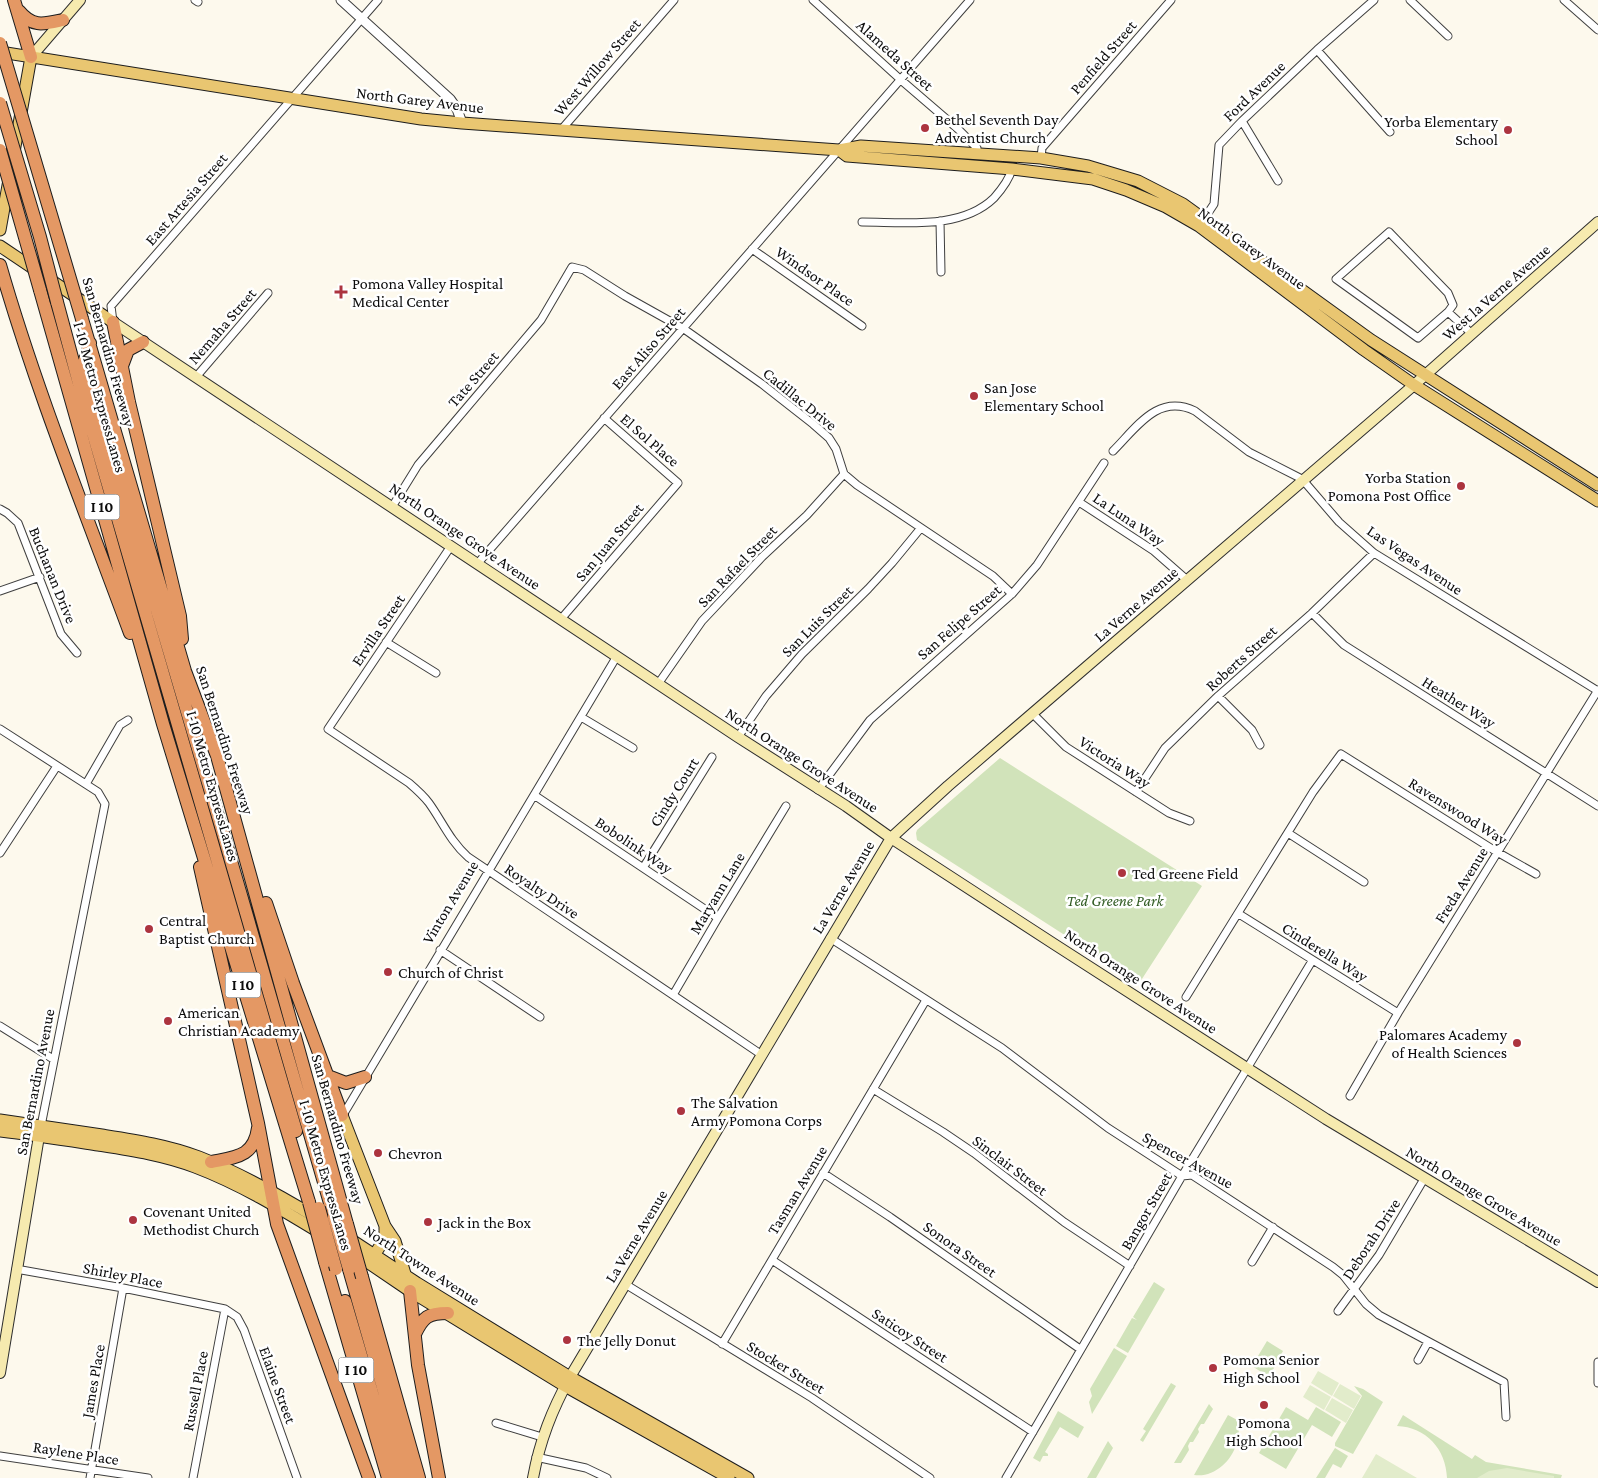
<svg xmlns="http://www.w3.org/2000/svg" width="1598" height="1478" font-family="'Crimson Pro',serif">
<rect width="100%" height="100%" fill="#fdf9ed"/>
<path fill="#d1e3ba" d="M1000,758L1202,886L1140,982L1133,979L917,840L916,833L917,830Z
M1154,1282L1165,1289L1128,1353L1116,1346L1132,1318L1137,1320L1133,1317Z
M1267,1341L1283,1351L1269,1377L1252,1366Z
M1114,1348L1127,1356L1092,1414L1089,1402L1092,1396L1090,1389Z
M1171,1383L1176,1386L1143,1442L1140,1440L1146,1431L1143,1429Z
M1354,1386L1363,1389L1383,1402L1353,1454L1335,1446V1443L1362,1396Z
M1209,1404L1213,1409L1204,1424H1201L1198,1429L1199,1432L1193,1442H1190L1188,1446L1189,1450L1181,1463H1174Z
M1286,1407L1308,1420L1316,1407L1341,1422L1332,1437L1312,1425L1286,1469L1259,1453Z
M1058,1411L1084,1427L1078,1438L1060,1427L1045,1452L1048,1454V1456H1043L1040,1462L1033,1458Z
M1228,1415L1239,1421C1239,1429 1239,1438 1236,1445C1231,1462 1213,1478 1194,1475Z
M1403,1415L1472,1459L1475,1455L1486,1462L1562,1475L1561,1478H1447C1446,1449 1426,1427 1397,1426Z
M1108,1441L1113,1448L1096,1478H1087Z
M1335,1448L1348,1456L1341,1468L1333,1464L1325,1478H1316Z"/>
<path fill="#e2eccb" d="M1318,1371L1339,1383L1332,1396L1311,1383Z
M1340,1384L1361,1396L1354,1409L1333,1396Z
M1310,1385L1331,1397L1324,1410L1303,1397Z
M1332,1398L1353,1410L1346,1423L1325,1410Z
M1376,1454L1417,1478H1362Z
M1507,1468L1554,1476V1478H1477L1489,1471Z"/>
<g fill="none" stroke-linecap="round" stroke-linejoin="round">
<defs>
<path id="minor" d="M195,0L198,2
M813,0L901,80L958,129L977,148V153
M1410,0L1448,36
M1564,0L1598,30
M1317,50L1390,132
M1242,121L1278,181
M561,130L674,0
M1041,158L1042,148L1171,0
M940,221L941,272
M862,222C905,222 961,230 994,198C1002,189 1009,180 1012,169
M1202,222L1214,204L1219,145L1242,121L1317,50L1374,0
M752,249L862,326
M1448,312L1418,338L1336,279L1389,232L1448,293L1453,305L1448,312L1471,333
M113,322L111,306L378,0
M196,377L268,293
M1113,451C1137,427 1158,393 1195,411L1249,452L1302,479L1339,522L1374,553L1598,691
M1079,502L1154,551L1187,580
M392,507L418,465L541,320L572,267L584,270L625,296L684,329L762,384L813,424L829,438L836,449L844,474L857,485L993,576L1012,594
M0,509L7,513L18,523L61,634L77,653
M451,546L328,729L409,783C416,789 423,795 429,803C442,821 450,841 468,857L762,1055
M478,563L970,0
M0,591L40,577
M1312,613L1344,645L1598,806
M561,619L678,483L604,418
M386,642L436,673
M658,684L702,621L762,557L807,515L844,474
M1218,696L1252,730L1260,745
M1033,714L1066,747L1169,813L1190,821
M581,717L633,748
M0,729L98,792L105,804L41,1126
M738,737L766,696L802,654L868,589L892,563L920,529
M86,784L120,725L128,720
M818,790L870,720L1012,594L1037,565L1104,463
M1136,792L1165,748L1218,696L1312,613L1374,553
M534,795L718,918
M1288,833L1364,882
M0,853L57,766
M643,868L712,757
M1239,914L1398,1013
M830,938L1002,1048L1108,1128L1182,1176L1192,1175L1333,1267L1343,1275L1366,1304L1379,1315L1504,1382L1506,1417
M440,950L540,1017
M673,995L718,918L786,806
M1186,997L1313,792L1341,754L1497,852L1536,874
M0,1026L53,1059
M873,1089L943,1132L974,1153L1064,1222L1130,1266
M1350,1096L1398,1013L1598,690
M343,1115L617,656
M823,1173L890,1217L1080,1349
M772,1260L1033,1432
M1252,1262L1273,1227
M16,1269L123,1288L225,1309L237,1317L244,1330L297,1478
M625,1284L812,1398L930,1478
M1338,1311L1379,1255L1424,1179
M722,1344L926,1000
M1418,1360L1428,1342
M1598,1362V1383
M496,1423L542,1437
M0,1456L148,1478
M536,1457L586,1468L607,1478
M90,1478L123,1288
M193,1478L225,1309
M1006,1478L1182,1176L1312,961"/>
<path id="tertiary" d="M341,0L450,99L457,109L462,123"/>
<path id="secondary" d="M31,57L80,0
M113,322L738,737L846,806L891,838L1054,944L1326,1119L1598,1282
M0,1373L40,1130
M533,1478C540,1440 552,1410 570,1377L891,838L948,786L1414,385L1598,222"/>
<path id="primary" d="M0,52L421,119L462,123L839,150L861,146L1041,158L1088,166L1138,181L1183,204L1371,340L1598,485
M839,150L847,156L1012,169L1093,179L1126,190L1166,207L1199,226L1364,350L1414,385L1598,501
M0,230L31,57
M0,246L113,322
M342,1115L385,1226L395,1241L406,1277
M0,1120C34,1125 68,1130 102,1135C134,1140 168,1145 199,1157C240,1173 279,1195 317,1218
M0,1131C33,1135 65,1140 98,1145C130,1150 164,1155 195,1167C240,1184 281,1209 322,1234
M347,1237L417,1283L570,1377L748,1478
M351,1251L410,1291L565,1386L729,1478
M375,1254L385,1238V1226"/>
<path id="motorway" d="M14,0L31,57
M19,11C33,28 44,24 63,20
M0,265C36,390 85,511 130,633
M40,290L163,724L309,1202
M57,302L84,402L296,1131
M82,319L185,671L217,756L347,1224
M113,322L129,402L180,616L182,639
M90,343L84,363L225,840L334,1217
M122,366L128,350L143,342
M200,867L258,1123L277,1224L369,1478
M266,903L293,983L342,1115
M328,1076L346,1083L365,1077
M211,1162C236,1157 254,1157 258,1128
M325,1262L388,1478
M349,1269L409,1478
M362,1277L419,1478
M410,1291L418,1365L439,1478
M345,1301L397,1478
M415,1334C423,1317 428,1313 448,1313"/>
</defs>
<use href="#minor" stroke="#3f3f3f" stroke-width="9"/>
<use href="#tertiary" stroke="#3f3f3f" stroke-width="11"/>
<use href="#secondary" stroke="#2e2e2e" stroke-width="12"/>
<use href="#primary" stroke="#1d1d1d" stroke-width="13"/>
<use href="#motorway" stroke="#1d1d1d" stroke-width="14"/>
<use href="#minor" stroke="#fff" stroke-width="7"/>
<use href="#tertiary" stroke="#fff" stroke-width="9"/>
<use href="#secondary" stroke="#f6eaaf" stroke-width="10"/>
<use href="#primary" stroke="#e9c671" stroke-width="11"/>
<use href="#motorway" stroke="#e49864" stroke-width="12"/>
<defs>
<path id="motorway-bridge" d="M0,43L82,319
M0,103L40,237L57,302
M0,150L40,290
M309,1202L325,1262
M319,1208L336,1269
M334,1217L349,1269
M347,1224L362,1277"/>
</defs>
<use href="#motorway-bridge" stroke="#1d1d1d" stroke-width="14" stroke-linecap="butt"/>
<use href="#motorway-bridge" stroke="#e49864" stroke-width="12"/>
</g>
<g fill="#ac343f" stroke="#fff" stroke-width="2">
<circle cx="925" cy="128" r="5"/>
<circle cx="1508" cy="130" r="5"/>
<path d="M338.5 284.5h5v5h5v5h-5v5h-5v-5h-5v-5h5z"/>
<circle cx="974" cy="396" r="5"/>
<circle cx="1461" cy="486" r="5"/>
<circle cx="1122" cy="873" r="5"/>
<circle cx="149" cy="929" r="5"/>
<circle cx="388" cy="972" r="5"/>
<circle cx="168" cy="1021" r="5"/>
<circle cx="1517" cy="1043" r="5"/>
<circle cx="681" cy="1111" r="5"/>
<circle cx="378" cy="1153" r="5"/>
<circle cx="133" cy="1220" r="5"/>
<circle cx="428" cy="1222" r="5"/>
<circle cx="567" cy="1340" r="5"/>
<circle cx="1213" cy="1368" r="5"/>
<circle cx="1264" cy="1405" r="5"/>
</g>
<g text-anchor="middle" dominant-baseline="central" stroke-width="5" stroke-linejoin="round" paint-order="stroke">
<g fill="#fff" stroke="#555" stroke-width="1">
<rect x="84.5" y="494.5" width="35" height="25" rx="4"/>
<rect x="225.5" y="972.5" width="35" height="25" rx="4"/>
<rect x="338.5" y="1357.5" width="35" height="25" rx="4"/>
</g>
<g font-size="15" font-weight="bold" fill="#0c0c0c">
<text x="102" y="507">I 10</text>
<text x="243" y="985">I 10</text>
<text x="356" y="1370">I 10</text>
</g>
<g font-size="16" fill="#0c0c0c" stroke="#fff">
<text transform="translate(895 55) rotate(42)">Alameda Street</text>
<text transform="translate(1103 57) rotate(-49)">Penfield Street</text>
<text transform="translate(597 67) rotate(-49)">West Willow Street</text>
<text transform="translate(1254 91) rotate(-44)">Ford Avenue</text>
<text transform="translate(420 100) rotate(7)">North Garey Avenue</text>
<text transform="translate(186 199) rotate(-49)">East Artesia Street</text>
<text transform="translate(1252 248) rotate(36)">North Garey Avenue</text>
<text transform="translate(815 276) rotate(35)">Windsor Place</text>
<text transform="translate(1496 292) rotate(-41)">West la Verne Avenue</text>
<text transform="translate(222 326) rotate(-49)">Nemaha Street</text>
<text transform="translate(648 348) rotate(-49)">East Aliso Street</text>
<text transform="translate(109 352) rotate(74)">San Bernardino Freeway</text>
<text transform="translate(473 379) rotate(-49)">Tate Street</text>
<text transform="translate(100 397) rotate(74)">I-10 Metro ExpressLanes</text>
<text transform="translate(800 399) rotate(39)">Cadillac Drive</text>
<text transform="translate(650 440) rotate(41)">El Sol Place</text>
<text transform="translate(1129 519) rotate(34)">La Luna Way</text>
<text transform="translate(465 536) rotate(34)">North Orange Grove Avenue</text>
<text transform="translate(609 542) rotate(-50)">San Juan Street</text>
<text transform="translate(1415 560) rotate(34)">Las Vegas Avenue</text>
<text transform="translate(737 566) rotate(-46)">San Rafael Street</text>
<text transform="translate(53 575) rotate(68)">Buchanan Drive</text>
<text transform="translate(1136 604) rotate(-41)">La Verne Avenue</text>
<text transform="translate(817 621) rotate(-45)">San Luis Street</text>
<text transform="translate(959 622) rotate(-41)">San Felipe Street</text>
<text transform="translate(378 630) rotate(-56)">Ervilla Street</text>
<text transform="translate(1241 658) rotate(-42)">Roberts Street</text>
<text transform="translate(1459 702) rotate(32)">Heather Way</text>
<text transform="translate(225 740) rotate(72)">San Bernardino Freeway</text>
<text transform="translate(802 760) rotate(33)">North Orange Grove Avenue</text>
<text transform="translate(1115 762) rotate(33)">Victoria Way</text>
<text transform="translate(213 786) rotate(74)">I-10 Metro ExpressLanes</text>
<text transform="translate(674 792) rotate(-58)">Cindy Court</text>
<text transform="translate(1458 811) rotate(32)">Ravenswood Way</text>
<text transform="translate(634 845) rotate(34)">Bobolink Way</text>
<text transform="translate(1461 885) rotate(-58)">Freda Avenue</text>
<text transform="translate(843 887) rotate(-59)">La Verne Avenue</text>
<text transform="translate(542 891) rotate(34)">Royalty Drive</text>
<text transform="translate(717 893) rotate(-59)">Maryann Lane</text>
<text transform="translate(450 902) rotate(-59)">Vinton Avenue</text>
<text transform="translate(1325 952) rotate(32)">Cinderella Way</text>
<text transform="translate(1141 981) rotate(33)">North Orange Grove Avenue</text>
<text transform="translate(35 1082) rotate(-79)">San Bernardino Avenue</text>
<text transform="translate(338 1129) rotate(74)">San Bernardino Freeway</text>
<text transform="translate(1188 1160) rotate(29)">Spencer Avenue</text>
<text transform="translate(1010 1165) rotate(37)">Sinclair Street</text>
<text transform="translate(326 1175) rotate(74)">I-10 Metro ExpressLanes</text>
<text transform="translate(797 1190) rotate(-59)">Tasman Avenue</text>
<text transform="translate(1484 1196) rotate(31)">North Orange Grove Avenue</text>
<text transform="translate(1146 1211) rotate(-60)">Bangor Street</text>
<text transform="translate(636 1236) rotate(-59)">La Verne Avenue</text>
<text transform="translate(1371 1239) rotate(-57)">Deborah Drive</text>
<text transform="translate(960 1249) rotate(35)">Sonora Street</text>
<text transform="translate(422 1265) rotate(33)">North Towne Avenue</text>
<text transform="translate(123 1275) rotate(11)">Shirley Place</text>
<text transform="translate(910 1335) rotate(33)">Saticoy Street</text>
<text transform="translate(786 1367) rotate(31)">Stocker Street</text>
<text transform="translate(93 1381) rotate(-80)">James Place</text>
<text transform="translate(278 1385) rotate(70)">Elaine Street</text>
<text transform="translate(195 1391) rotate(-79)">Russell Place</text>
<text transform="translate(76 1453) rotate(9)">Raylene Place</text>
</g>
<g font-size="16" fill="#0c0c0c" stroke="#fff" text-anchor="start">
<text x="935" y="119">Bethel Seventh Day<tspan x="935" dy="18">Adventist Church</tspan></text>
<text x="1498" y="121" text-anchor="end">Yorba Elementary<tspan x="1498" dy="18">School</tspan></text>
<text x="352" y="283">Pomona Valley Hospital<tspan x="352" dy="18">Medical Center</tspan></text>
<text x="984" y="387">San Jose<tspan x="984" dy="18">Elementary School</tspan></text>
<text x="1451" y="477" text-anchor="end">Yorba Station<tspan x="1451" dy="18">Pomona Post Office</tspan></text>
<text x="1132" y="873">Ted Greene Field</text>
<text x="159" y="920">Central<tspan x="159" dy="18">Baptist Church</tspan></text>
<text x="398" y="972">Church of Christ</text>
<text x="178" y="1012">American<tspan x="178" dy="18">Christian Academy</tspan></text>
<text x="1507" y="1034" text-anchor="end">Palomares Academy<tspan x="1507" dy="18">of Health Sciences</tspan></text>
<text x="691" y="1102">The Salvation<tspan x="691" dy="18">Army Pomona Corps</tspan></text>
<text x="388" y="1153">Chevron</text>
<text x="143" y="1211">Covenant United<tspan x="143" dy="18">Methodist Church</tspan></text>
<text x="438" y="1222">Jack in the Box</text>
<text x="577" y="1340">The Jelly Donut</text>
<text x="1223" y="1359">Pomona Senior<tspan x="1223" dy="18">High School</tspan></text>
<text x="1264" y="1422" text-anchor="middle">Pomona<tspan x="1264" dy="18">High School</tspan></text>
</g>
<g font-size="16" font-style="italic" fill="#325c24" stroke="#fff">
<text x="1115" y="900">Ted Greene Park</text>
</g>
</g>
</svg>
